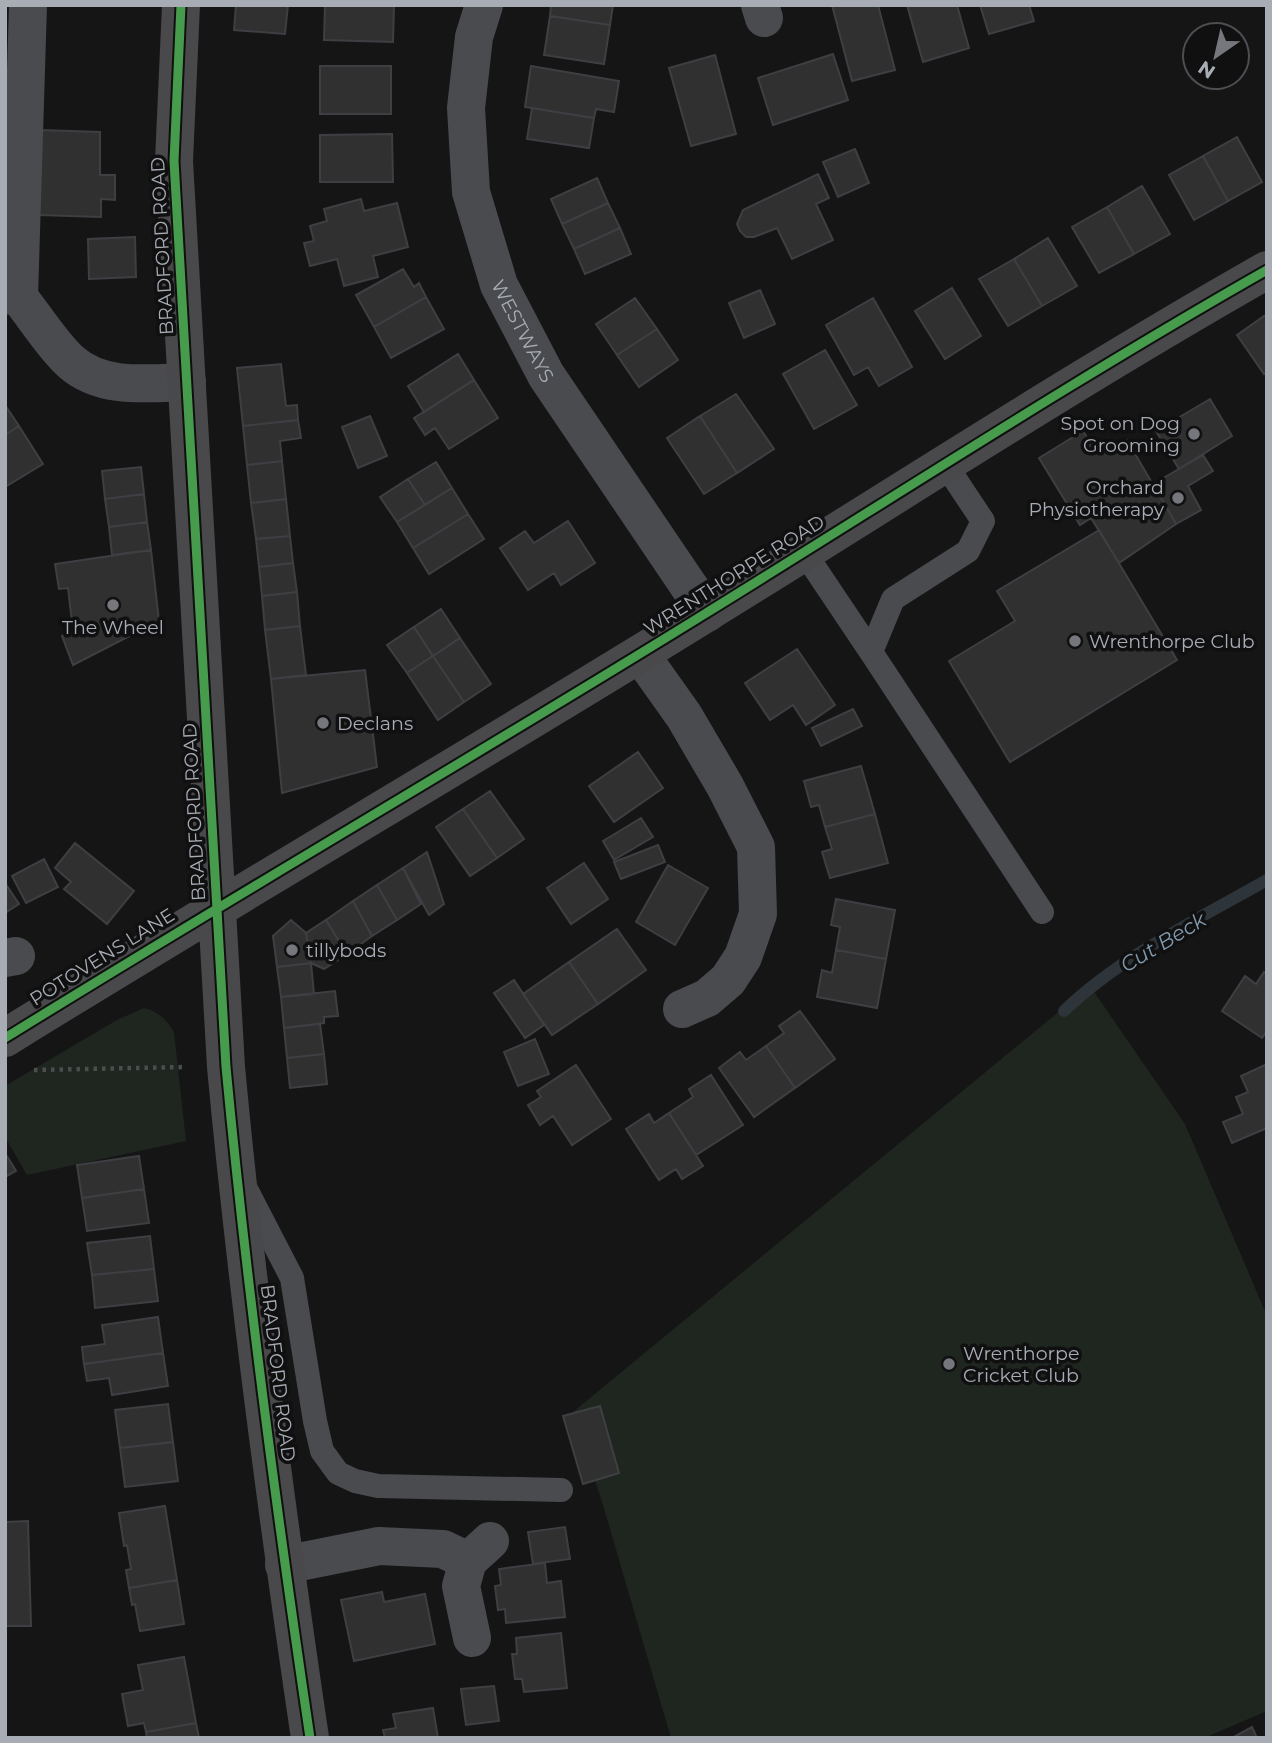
<svg xmlns="http://www.w3.org/2000/svg" width="1272" height="1743" font-family="Montserrat,sans-serif">
<rect width="100%" height="100%" fill="#151516"/>
<path fill="#1f2620" d="M1090,986L1185,1124L1267,1316V1711L1204,1738H671L603,1505L573,1412Z
M144,1008C159,1012 166,1019 174,1032L186,1141L27,1175L5,1137V1086L117,1020Z"/>
<g fill="none" stroke-linecap="round" stroke-linejoin="round">
<path stroke="#2d353a" stroke-width="12" d="M1064,1011C1120,957 1198,919 1267,880"/>
</g>
<path fill="#303031" stroke="#3e3f42" stroke-width="2" d="M236,5H288L285,34L234,30Z
M325,5H394L393,42L324,40Z
M551,5H613L610,25L550,16Z
M832,5H878L895,70L852,81Z
M907,5H957L969,48L923,62Z
M980,5H1029L1034,21L989,34Z
M550,16L610,25L604,64L544,55Z
M833,54L848,100L773,125L758,78Z
M715,55L736,134L691,146L669,68Z
M320,66H391V114H320Z
M531,66L619,81L614,112L596,109L594,118L525,107Z
M532,108L594,118L589,148L527,139Z
M40,130L100,132V175H115V200L101,199V217L39,215Z
M392,134L393,182H320V135Z
M1237,137L1262,182L1228,201L1203,156Z
M855,149L869,183L838,197L823,162Z
M1203,156L1228,201L1194,220L1169,175Z
M818,174L829,198L816,204L833,240L792,259L777,228L754,237H746L740,231L737,224L743,210Z
M597,178L608,203L562,224L551,199Z
M1142,186L1170,234L1134,254L1107,207Z
M361,199L364,211L397,203L408,247L373,256L378,277L344,286L337,259L310,266L304,243L314,241L310,226L327,221L324,209Z
M608,203L620,228L574,249L562,224Z
M1107,207L1134,254L1099,273L1072,227Z
M620,228L631,254L585,274L574,249Z
M135,237L136,277L89,279L88,239Z
M1048,238L1077,286L1042,306L1014,259Z
M1014,259L1042,306L1008,326L979,279Z
M403,269L414,287L419,283L426,297L374,327L356,295Z
M952,288L981,336L945,359L915,311Z
M760,290L775,324L744,338L729,303Z
M426,297L444,329L391,358L374,327Z
M635,298L657,329L617,355L596,324Z
M873,298L912,367L879,386L868,367L854,375L826,325Z
M1267,314V372L1264,374L1237,335Z
M657,329L678,360L639,387L617,355Z
M825,350L857,405L814,429L783,374Z
M458,354L474,380L424,412L408,386Z
M281,364L286,406L297,405L298,420L243,426L237,368Z
M474,380L498,418L449,449L435,428L425,435L414,418Z
M736,394L774,449L737,473L700,416Z
M1210,399L1232,436L1179,469L1156,431Z
M5,405L19,426L5,435Z
M370,416L387,456L358,468L342,427Z
M700,416L737,473L704,494L667,438Z
M298,420L301,438L280,441L282,461L247,465L243,426Z
M19,426L43,464L5,487V435Z
M1083,431L1097,453L1127,440L1176,524L1119,563L1091,518L1080,525L1039,458Z
M1203,455L1213,471L1188,486L1201,510L1176,524L1153,484Z
M282,461L286,499L251,503L247,465Z
M436,462L452,488L425,505L408,479Z
M141,467L144,494L105,499L102,471Z
M408,479L425,505L397,522L380,497Z
M452,488L468,514L413,548L397,522Z
M144,494L147,522L109,527L105,499Z
M286,499L290,536L256,539L251,503Z
M468,514L484,539L429,574L413,548Z
M568,521L595,563L561,585L554,573L528,590L500,548L525,531L534,543Z
M147,522L151,550L112,555L109,527Z
M1099,530L1177,660L1010,762L949,661L1015,621L997,591Z
M290,536L293,563L259,567L256,539Z
M151,550L159,621L73,665L62,636L73,631L68,588L59,589L55,564Z
M293,563L297,592L262,596L259,567Z
M297,592L300,626L265,630L262,596Z
M441,609L460,638L433,656L414,627Z
M300,626L306,675L271,679L265,630Z
M414,627L433,656L407,673L387,645Z
M460,638L491,684L464,702L433,656Z
M797,649L835,705L806,725L793,705L770,720L745,683Z
M433,656L464,702L438,720L407,673Z
M365,670L377,767L282,793L271,679Z
M853,709L862,726L821,746L812,728Z
M638,752L663,788L614,822L589,786Z
M861,766L875,814L825,827L819,805L811,807L804,781Z
M490,791L524,839L497,858L463,809Z
M463,809L497,858L470,876L436,827Z
M875,814L888,863L830,878L822,852L832,849L825,827Z
M641,818L653,837L614,860L603,841Z
M75,843L134,891L107,924L64,889L71,882L55,868Z
M658,845L665,862L621,879L614,862Z
M427,852L444,904L429,915L403,868Z
M44,859L58,887L26,903L12,876Z
M584,863L608,899L571,924L547,888Z
M668,865L708,888L675,945L636,922Z
M403,868L421,904L397,920L377,885Z
M5,883L19,904L5,913Z
M377,885L397,920L372,936L353,901Z
M836,899L895,910L886,959L836,950L840,927L831,925Z
M353,901L372,936L347,954L326,920Z
M291,920L306,933L311,963L277,967L273,936Z
M326,920L347,954L324,969L311,963L306,933Z
M617,929L646,970L598,1004L569,962Z
M836,950L886,959L877,1008L817,997L822,970L832,973Z
M569,962L598,1004L552,1035L523,994Z
M311,963L314,994L281,997L277,967Z
M1264,972L1267,974V1031L1262,1038L1222,1011L1245,976L1256,984Z
M514,980L544,1025L525,1038L494,993Z
M335,991L338,1016L324,1017V1023L284,1028L281,997Z
M800,1011L835,1059L795,1088L766,1046L784,1033L779,1026Z
M320,1024L324,1054L287,1058L284,1028Z
M535,1039L549,1074L518,1086L504,1052Z
M766,1046L795,1088L754,1117L719,1068L740,1052L746,1060Z
M324,1054L327,1084L290,1088L287,1058Z
M1267,1064V1128L1232,1143L1223,1122L1243,1114L1236,1097L1248,1092L1241,1076Z
M576,1065L611,1119L572,1145L553,1116L540,1125L528,1105L541,1097L537,1091Z
M711,1075L743,1125L696,1155L669,1113L693,1097L689,1089Z
M669,1113L703,1166L682,1179L676,1169L659,1180L626,1129L649,1114L654,1123Z
M5,1153L16,1171L5,1177Z
M139,1156L144,1189L82,1198L77,1165Z
M144,1189L149,1223L87,1231L82,1198Z
M150,1236L154,1269L92,1275L87,1243Z
M154,1269L158,1301L95,1308L92,1275Z
M158,1317L163,1353L84,1364L82,1347L105,1344L102,1325Z
M163,1353L168,1386L112,1395L109,1378L87,1381L84,1364Z
M168,1404L173,1442L120,1448L115,1410Z
M600,1406L619,1473L583,1484L563,1416Z
M173,1442L178,1481L125,1487L120,1448Z
M165,1506L177,1580L129,1588L126,1570L131,1569L127,1545L124,1546L119,1513Z
M28,1521L31,1626H5V1522Z
M565,1527L570,1559L533,1564L528,1532Z
M545,1563L547,1583L561,1581L565,1617L506,1623L505,1609L498,1610L495,1586L501,1585L499,1569Z
M177,1580L184,1624L140,1631L135,1604L132,1605L129,1588Z
M382,1592L384,1602L425,1594L435,1644L354,1661L341,1600Z
M561,1633L567,1688L524,1692L522,1679H515L512,1654H517L516,1638Z
M184,1657L196,1723L146,1732L144,1723L128,1726L122,1694L143,1690L138,1665Z
M494,1686L499,1721L466,1725L461,1689Z
M433,1708L438,1738H385L383,1730L396,1728L393,1714Z
M196,1723L199,1738H147L146,1732Z
M1252,1727L1257,1738H1232Z"/>
<g fill="none" stroke-linecap="round" stroke-linejoin="round">
<path stroke="#4b4d4f" stroke-width="4.5" stroke-dasharray="3.5 5" stroke-linecap="butt" d="M34,1070L187,1067"/>
<path stroke="#4a4b4e" stroke-width="24" d="M945,464L983,521L968,551L893,599L871,652L1042,912
M804,552L871,652
M247,1191L292,1278L315,1421L322,1451L338,1473L355,1481L378,1486L561,1490"/>
<g stroke="#4a4b4e" stroke-width="38">
<path id="s1" d="M484,5L474,37L466,108L471,192L499,285L546,375L707,613"/>
<path d="M760,5L764,18"/>
<path d="M5,295L19,297C35,317 53,346 71,362C102,390 149,383 187,382"/>
<path d="M19,297L28,5"/>
<path d="M640,654L684,716L725,786L756,847L758,914L743,957L728,980L707,998L682,1009"/>
<path d="M5,958L16,956"/>
<path d="M284,1565L379,1546L443,1549L468,1561"/>
<path d="M472,1638L461,1586L468,1561L490,1541"/>
</g>
<path stroke="#49494c" stroke-width="38" d="M181,5L174,161L226,1067C247,1291 277,1515 310,1738
M5,1038C237,894 472,758 703,615C891,499 1075,379 1267,270"/>
<defs>
<path id="cycleway" d="M181,5L174,161L226,1067C247,1291 277,1515 310,1738
M5,1038C237,894 472,758 703,615C891,499 1075,379 1267,270"/>
</defs>
<use href="#cycleway" stroke="#101011" stroke-width="13"/>
<use href="#cycleway" stroke="#469c4c" stroke-width="9"/>
</g>
<g fill="#75777d" stroke="#101011" stroke-width="2.5">
<circle cx="1194" cy="434" r="7"/>
<circle cx="1178" cy="498" r="7"/>
<circle cx="113" cy="605" r="7"/>
<circle cx="1075" cy="641" r="7"/>
<circle cx="323" cy="723" r="7"/>
<circle cx="292" cy="950" r="7"/>
<circle cx="949" cy="1364" r="7"/>
</g>
<g text-anchor="middle" dominant-baseline="central" stroke-width="7" stroke-linejoin="round" paint-order="stroke">
<g font-size="19" fill="#a8acb5" stroke="#101011">
<text transform="translate(162 246) rotate(-93)">BRADFORD ROAD</text>
<text stroke="none"><textPath href="#s1" startOffset="338">WESTWAYS</textPath></text>
<text transform="translate(734 575) rotate(-32)">WRENTHORPE ROAD</text>
<text transform="translate(194 812) rotate(-93)">BRADFORD ROAD</text>
<text transform="translate(102 957) rotate(-32)">POTOVENS LANE</text>
<text transform="translate(278 1373) rotate(83)">BRADFORD ROAD</text>
</g>
<g font-size="19" fill="#a8acb5" stroke="#101011" text-anchor="start">
<text x="1180" y="423" text-anchor="end">Spot on Dog<tspan x="1180" dy="22">Grooming</tspan></text>
<text x="1164" y="487" text-anchor="end">Orchard<tspan x="1164" dy="22">Physiotherapy</tspan></text>
<text x="113" y="627" text-anchor="middle">The Wheel</text>
<text x="1089" y="641">Wrenthorpe Club</text>
<text x="337" y="723">Declans</text>
<text x="306" y="950">tillybods</text>
<text x="963" y="1353">Wrenthorpe<tspan x="963" dy="22">Cricket Club</tspan></text>
</g>
<g font-size="21" font-style="italic" fill="#829aae" stroke="#101011">
<text transform="translate(1163 942) rotate(-31)">Cut Beck</text>
</g>
</g>
<rect width="1272" height="1743" fill="none" stroke="#a8acb5" stroke-width="14"/>
<g transform="translate(1216 56) rotate(214)"><circle r="33" fill="#101011" stroke="#4d4e53" stroke-width="2"/>
<path d="M0-5L12 26L0 18L-12 26Z" fill="#75777d"/>
<text y="-10" font-size="19" font-weight="bold" text-anchor="middle" fill="#a8acb5">N</text>
</g>
</svg>
